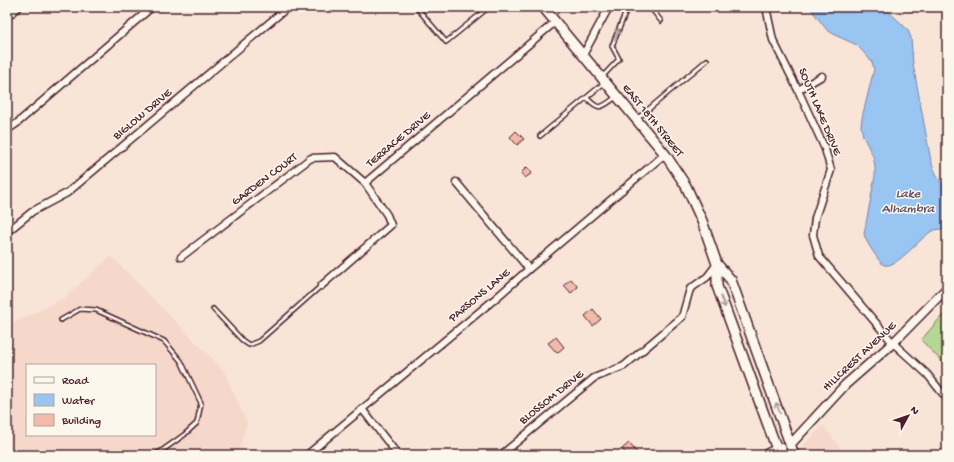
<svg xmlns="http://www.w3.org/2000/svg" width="954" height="462" font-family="'Gochi Hand',sans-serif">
<rect width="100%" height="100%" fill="#f8e5d8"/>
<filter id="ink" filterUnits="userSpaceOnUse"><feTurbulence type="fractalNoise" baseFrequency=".025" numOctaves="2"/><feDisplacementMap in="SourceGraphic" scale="8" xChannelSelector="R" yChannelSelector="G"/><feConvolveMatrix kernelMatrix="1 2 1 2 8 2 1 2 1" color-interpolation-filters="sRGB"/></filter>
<g filter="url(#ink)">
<path fill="#f6d8ca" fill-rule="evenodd" d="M111,256L224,371L247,423L238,455H7V326L64,298ZM27,365H155V435H27Z
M823,425L846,455H795Z"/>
<path fill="#b4d792" stroke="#7f7b5e" d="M947,310V367L921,340Z"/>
<path fill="#99c5f3" stroke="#7983a3" d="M812,7H884L908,30L911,38L913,64L931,161C935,172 939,182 947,190V229C942,229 936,229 932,231C921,237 896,269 884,265C880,263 877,257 874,253C870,247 866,241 864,234L875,176V166L873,156L863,136L861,126L862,118L874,69L872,62L857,45L837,36L827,30L813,12Z"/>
<path fill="#f2baa9" stroke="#4a1f2b" d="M516,131L524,139L517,145L510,137Z
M527,167L532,173L525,178L521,173Z
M571,279L578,287L571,293L564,285Z
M593,309L601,319L593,326L585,316Z
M556,337L564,347L557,353L548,343Z
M629,443L638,454L637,455H627L622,449Z"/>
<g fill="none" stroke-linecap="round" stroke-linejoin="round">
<defs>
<path id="service" d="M418,7L417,8L446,42L489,7
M650,7L661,21
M603,76L619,59L612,46L627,9L624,7
M587,98C600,112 602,107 616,97
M638,118L707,60
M540,136L604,83
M213,309L243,341L249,345L259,341L321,286
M61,320L80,309L96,310L164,341L181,361L201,403L197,423L184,435L160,452L154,455"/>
<path id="minor" d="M766,7L773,40L798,90L825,149L831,170L815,218L813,235L819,256L893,343L927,374L947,399
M7,17L19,7
M583,55L609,7
M798,90L822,76
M7,130L16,124L152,7
M456,182L529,269
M7,232L33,211L67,193L288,7
M181,257L311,158L335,157L365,183
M321,286L391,225L387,215L365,183L555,22
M362,409L398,455
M308,454L496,298L529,269L665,154
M501,455L594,378L624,366L682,317L690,289L707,277L717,264"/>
<path id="tertiary" d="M790,445L845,385L893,343L947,288"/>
<path id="secondary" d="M543,7L665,154L686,186L702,221L717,264L731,280L794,455
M717,264V286L779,455
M766,455L769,453L781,448"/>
</defs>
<use href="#service" stroke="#4a1f2b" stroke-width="6"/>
<use href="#minor" stroke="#4a1f2b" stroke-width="9"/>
<use href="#tertiary" stroke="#4a1f2b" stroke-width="11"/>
<use href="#secondary" stroke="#4a1f2b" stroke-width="12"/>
<use href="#service" stroke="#fbf7ec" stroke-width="3"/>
<use href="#minor" stroke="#fbf7ec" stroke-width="6"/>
<use href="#tertiary" stroke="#fbf7ec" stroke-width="8"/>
<use href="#secondary" stroke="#fbf7ec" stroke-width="9"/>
</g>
<defs><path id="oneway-shaft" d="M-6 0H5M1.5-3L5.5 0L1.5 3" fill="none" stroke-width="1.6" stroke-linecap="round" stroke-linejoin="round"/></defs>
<g stroke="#ab9695">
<use href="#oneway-shaft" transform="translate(617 34) rotate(-68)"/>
<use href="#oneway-shaft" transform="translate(723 302) rotate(70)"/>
<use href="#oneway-shaft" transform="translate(778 408) rotate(-110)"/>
</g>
</g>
<g text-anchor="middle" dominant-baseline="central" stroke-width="3" stroke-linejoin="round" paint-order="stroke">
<g font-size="12" fill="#4a1f2b" stroke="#fbf7ec">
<text transform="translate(819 112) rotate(67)">SOUTH LAKE DRIVE</text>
<text transform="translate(143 115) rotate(-40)">BIGLOW DRIVE</text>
<text transform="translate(652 121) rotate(51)">EAST 18TH STREET</text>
<text transform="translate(399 140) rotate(-40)">TERRACE DRIVE</text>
<text transform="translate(265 180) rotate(-37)">GARDEN COURT</text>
<text transform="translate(480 296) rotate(-40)">PARSONS LANE</text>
<text transform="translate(860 357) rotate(-43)">HILLCREST AVENUE</text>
<text transform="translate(552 398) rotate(-39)">BLOSSOM DRIVE</text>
</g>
<g font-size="13" font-style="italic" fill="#625167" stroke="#fbf7ec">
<text x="908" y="194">Lake<tspan x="908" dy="15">Alhambra</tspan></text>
</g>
</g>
<rect width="954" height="462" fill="none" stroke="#fbf7ec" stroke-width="24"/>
<rect x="12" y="12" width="930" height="438" fill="none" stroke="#4a1f2b" stroke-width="1.5" filter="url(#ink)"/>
<rect x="26" y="364" width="130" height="72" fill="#fbf7ec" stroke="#b4a19f"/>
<rect x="34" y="377" width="20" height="6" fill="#fbf7ec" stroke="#b4a19f"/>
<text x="62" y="384" font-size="12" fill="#4a1f2b">Road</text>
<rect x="34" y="394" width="20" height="12" fill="#99c5f3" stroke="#b4a19f"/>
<text x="62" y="404" font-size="12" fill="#4a1f2b">Water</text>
<rect x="34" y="414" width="20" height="12" fill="#f2baa9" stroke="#b4a19f"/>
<text x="62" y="424" font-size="12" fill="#4a1f2b">Building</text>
<g transform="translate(908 416) rotate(50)" stroke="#fbf7ec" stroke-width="3" paint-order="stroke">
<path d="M0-3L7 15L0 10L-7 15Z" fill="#4a1f2b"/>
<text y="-6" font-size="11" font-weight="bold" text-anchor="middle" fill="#4a1f2b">N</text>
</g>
</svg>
